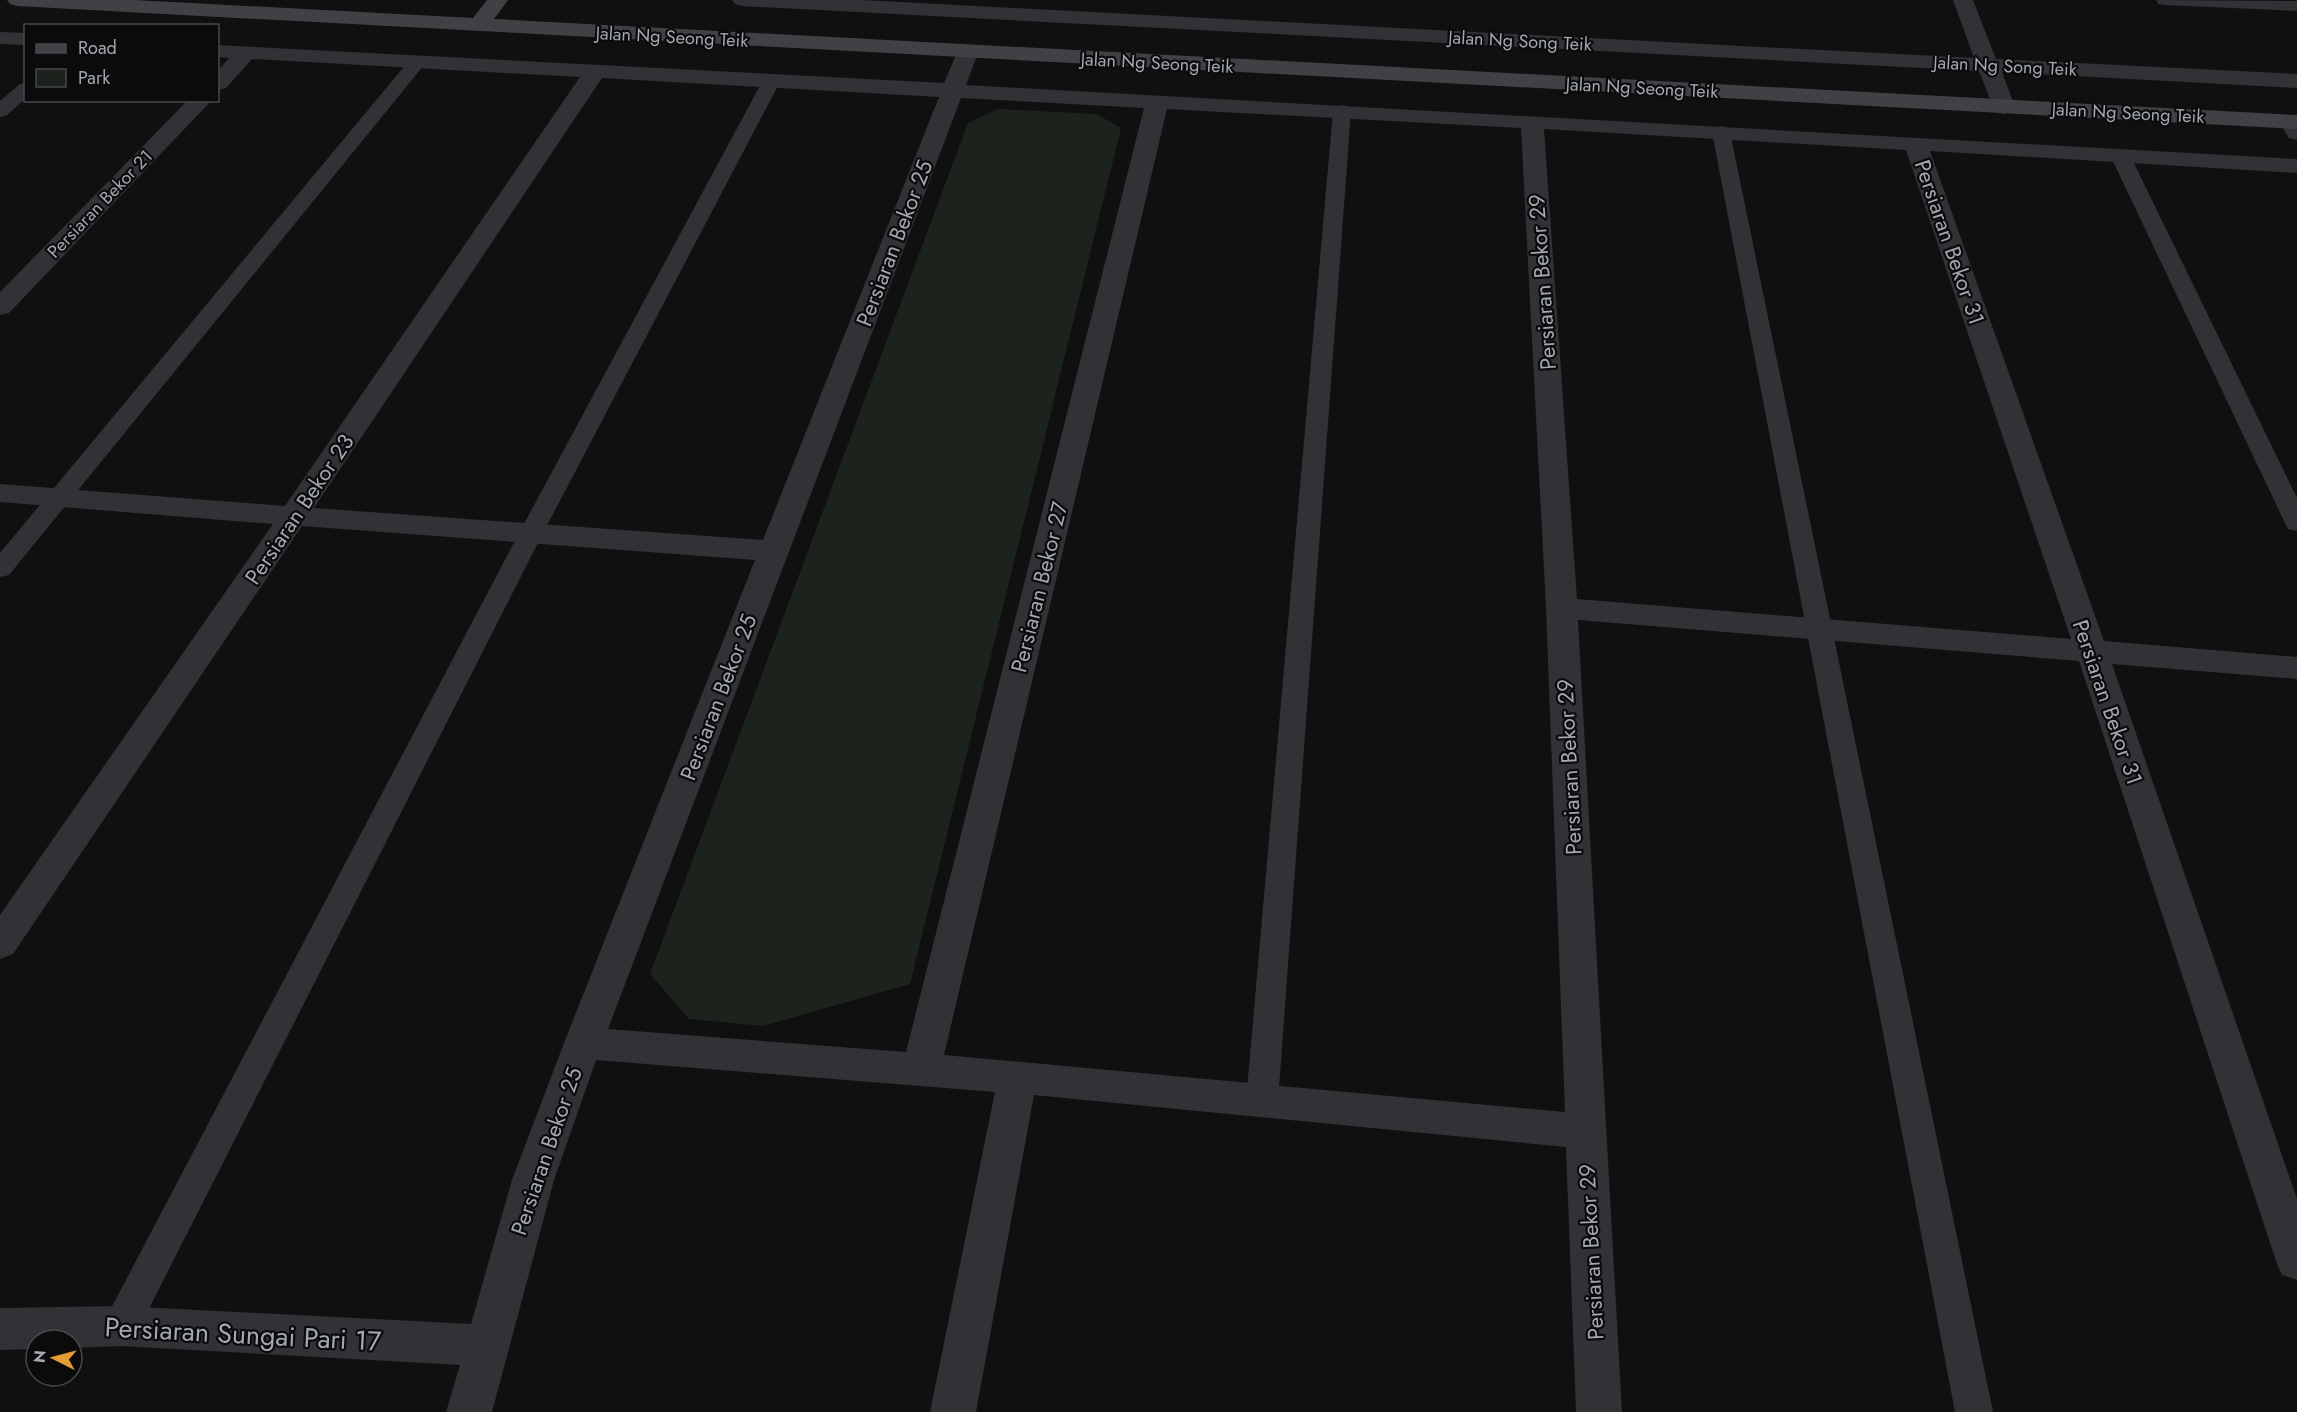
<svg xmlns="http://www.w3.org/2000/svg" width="2297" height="1412" font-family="Jost,sans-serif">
<rect width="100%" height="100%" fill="#101011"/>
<path fill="#1c231d" d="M998,109L1096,114L1121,128L910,984L763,1026L689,1019L650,974L968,123Z"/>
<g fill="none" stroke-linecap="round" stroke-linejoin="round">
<path fill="#313235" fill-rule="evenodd" d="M2156,0L2297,1V11L2164,5L2158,4Z
M418,56L424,57L427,61L424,65L9,575L0,577V553L412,57Z
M772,75L778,76L781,80L542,535L134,1338L121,1343L108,1338L103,1326L108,1314L518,535L763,80L766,76Z
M26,83V98L7,115L0,117V101L20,84Z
M1342,105L1349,107L1351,111L1278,1101L1274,1111L1262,1115L1250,1111L1246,1101L1333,111L1335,107Z
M1721,126L1728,128L1730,132L1993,1412H1955L1712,132L1714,128Z
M2120,149L2127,151L2130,155L2297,498V531L2288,529L2285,523L2110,155L2113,151Z"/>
<path fill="#313235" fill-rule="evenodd" d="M732,0H862L1974,58L1953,0H1973L1996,59L2297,74V88L2002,72L2015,107L2012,112L2004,114L1996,112L1993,107L1979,71L742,6L735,4Z
M0,32L26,33V45L0,44Z
M218,45L944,83L959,48L967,46L975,48L978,53L966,85L2297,159V173L1930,151L2104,641L2297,657V679L2112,664L2297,1199V1280L2282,1275L2276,1261L2079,661L1578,620L1622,1412H1576L1566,1147L1034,1095L976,1412H930L995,1092L596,1060L554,1180L492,1412H446L460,1365L121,1346L72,1348V1340H36V1349L0,1350V1308L121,1306L471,1324L512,1180L564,1043L755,560L302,526L13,954L0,959V915L273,524L0,502V484L285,506L580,77L252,59L226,88L218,90V71L229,58L218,57ZM602,78L939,97L763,540L314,508ZM961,98L1144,108L906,1052L608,1029ZM1167,109L1521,128L1546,608L1565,1112L944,1055ZM1544,129L1906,150L2071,639L1577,599Z
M188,100H212L9,313L0,315V292Z
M2290,115L2297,117V140L2289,138L2279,122L2282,117Z"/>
<path fill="#3f4145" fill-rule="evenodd" d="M7,0H134L473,18L487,0H508L494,19L2297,115V129L17,6L10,4Z"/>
</g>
<g text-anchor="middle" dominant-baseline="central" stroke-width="4.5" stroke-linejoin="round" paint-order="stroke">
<g font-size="18" fill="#a2a7b1" stroke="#0b0b0c">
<text transform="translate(672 37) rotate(3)">Jalan Ng Seong Teik</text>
<text transform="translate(1520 41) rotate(3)">Jalan Ng Song Teik</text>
<text transform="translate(1157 63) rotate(3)">Jalan Ng Seong Teik</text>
<text transform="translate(2005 66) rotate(3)">Jalan Ng Song Teik</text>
<text transform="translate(1642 88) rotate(3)">Jalan Ng Seong Teik</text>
<text transform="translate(2128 113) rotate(3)">Jalan Ng Seong Teik</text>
<text transform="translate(100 204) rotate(-46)">Persiaran Bekor 21</text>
</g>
<g font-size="22" fill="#a2a7b1" stroke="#0b0b0c">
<text transform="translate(1950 242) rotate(71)">Persiaran Bekor 31</text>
<text transform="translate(894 243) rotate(-69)">Persiaran Bekor 25</text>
<text transform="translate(1542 282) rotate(-94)">Persiaran Bekor 29</text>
<text transform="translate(299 509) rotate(-56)">Persiaran Bekor 23</text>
<text transform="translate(1039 587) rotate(-76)">Persiaran Bekor 27</text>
<text transform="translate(718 697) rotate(-69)">Persiaran Bekor 25</text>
<text transform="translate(2108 702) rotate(71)">Persiaran Bekor 31</text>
<text transform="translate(1569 767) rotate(-93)">Persiaran Bekor 29</text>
<text transform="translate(546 1151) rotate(-71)">Persiaran Bekor 25</text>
<text transform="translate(1591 1252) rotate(-93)">Persiaran Bekor 29</text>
</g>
<g font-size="27" fill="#a2a7b1" stroke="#0b0b0c">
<text transform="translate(243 1334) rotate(3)">Persiaran Sungai Pari 17</text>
</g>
</g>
<rect x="24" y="24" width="195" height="78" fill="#0b0b0c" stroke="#47494e" stroke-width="1.5"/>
<rect x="36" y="44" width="30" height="9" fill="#3f4145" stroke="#47494e" stroke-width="1.5"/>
<text x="78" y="54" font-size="18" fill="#a2a7b1">Road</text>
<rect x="36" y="69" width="30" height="18" fill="#1c231d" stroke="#47494e" stroke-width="1.5"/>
<text x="78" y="84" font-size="18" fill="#a2a7b1">Park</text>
<g transform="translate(54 1358) rotate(276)"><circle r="28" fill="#0b0b0c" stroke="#47494e" stroke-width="1.5"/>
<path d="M0-4.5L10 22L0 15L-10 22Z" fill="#e49c34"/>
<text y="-9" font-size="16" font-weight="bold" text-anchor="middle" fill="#a2a7b1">N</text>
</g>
</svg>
